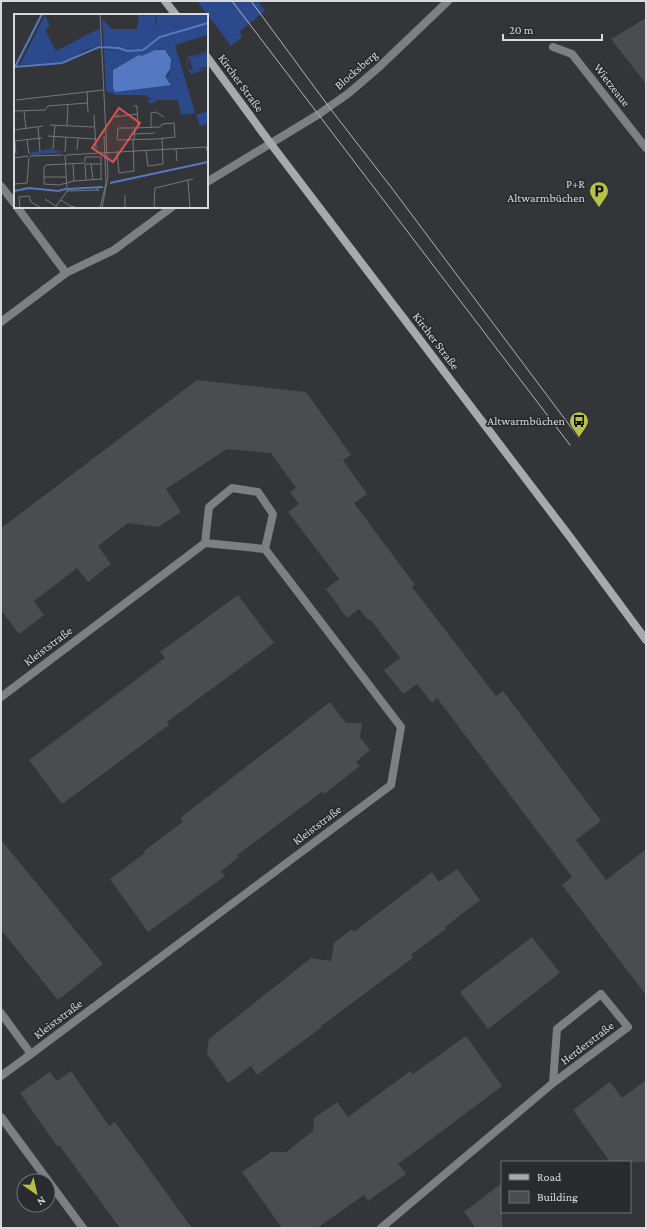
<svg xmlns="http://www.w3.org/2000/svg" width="647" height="1229" font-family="'Crimson Pro',serif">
<rect width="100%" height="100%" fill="#333539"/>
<path fill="#2c498c" d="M197,1H258L265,11L240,31L242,37L231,46Z"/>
<path fill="#4a4c50" d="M646,18V84L611,39Z
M197,380L306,392L351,455L343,460L367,494L354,503L415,585L412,587L496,696L503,691L601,821L576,840L606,880L646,849V995L562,885L572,877L437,698L432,703L417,684L403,694L384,670L400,658L370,619L368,620L359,609L347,618L326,589L339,579L288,512L299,504L290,492L296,488L271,453L227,449L166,489L181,512L158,527L128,523L98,546L111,564L88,582L77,568L34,601L44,615L19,634L1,610V528Z
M238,595L274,643L167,722L169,725L62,804L29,760L165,658L160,652Z
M330,702L346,723H362L360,737L370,750L356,762L360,766L324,794L322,792L237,855L239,857L221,871L225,876L148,932L110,879L145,853L144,851L183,822L180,818Z
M1,840L103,964L58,1000L1,930Z
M457,869L480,900L445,927L446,929L411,955L413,958L321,1026L322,1027L257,1075L251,1066L228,1083L207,1054L209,1039L311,958L331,961L334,943L352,929L354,932L432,872L439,882Z
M532,937L560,973L488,1029L460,992Z
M466,1036L502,1086L398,1164L406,1174L368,1201L364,1195L317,1228H282L242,1172L271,1152H286L313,1131L314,1118L337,1102L348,1117L410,1071L413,1074Z
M71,1071L109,1126L115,1122L192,1228H120L59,1145L57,1146L20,1093L50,1072L57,1081Z
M646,1080V1162H610L573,1110L610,1082L622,1098Z
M502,1183V1228H476L464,1212Z"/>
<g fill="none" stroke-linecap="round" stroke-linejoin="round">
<path stroke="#7e7f81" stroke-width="8" d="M553,47L572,54L646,148
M207,182L319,114L349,93L378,68L448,1
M1,186L15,204
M17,207L66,273
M1,322L66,273L114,250L172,207
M205,543L209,507L232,488L258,492L273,514L265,549
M1,697L205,543L265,549L401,727L391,785L31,1054
M1,1013L31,1054L1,1076
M1,1117L83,1228
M381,1228L553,1083L628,1027L601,994L557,1029L553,1083"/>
<path stroke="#a7a9ac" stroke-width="8" d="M165,1L176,15
M207,57L271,144L570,537L646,640"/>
<path stroke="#b4b5b8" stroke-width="1" d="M232,1L570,445
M251,1L329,107L391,187L579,438"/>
</g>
<defs>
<symbol id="parking-pin" viewBox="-11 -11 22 30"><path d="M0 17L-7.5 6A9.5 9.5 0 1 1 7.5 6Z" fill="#b7c148" stroke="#292b2f"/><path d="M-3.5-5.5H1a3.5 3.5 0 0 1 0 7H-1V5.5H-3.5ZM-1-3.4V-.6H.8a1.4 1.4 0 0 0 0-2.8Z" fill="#111"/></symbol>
<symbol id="bus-pin" viewBox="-11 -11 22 30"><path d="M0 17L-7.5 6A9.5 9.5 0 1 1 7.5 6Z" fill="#b7c148" stroke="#292b2f"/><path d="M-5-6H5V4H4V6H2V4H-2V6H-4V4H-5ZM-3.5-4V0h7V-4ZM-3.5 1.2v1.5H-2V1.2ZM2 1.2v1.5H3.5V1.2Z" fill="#111"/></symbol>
</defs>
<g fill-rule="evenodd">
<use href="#parking-pin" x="588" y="180" width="22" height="30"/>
<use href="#bus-pin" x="568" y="410" width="22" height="30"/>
</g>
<g text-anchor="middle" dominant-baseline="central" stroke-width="3.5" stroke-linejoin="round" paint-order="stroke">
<g font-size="12" fill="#d8d9dc" stroke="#292b2f">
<text transform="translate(356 70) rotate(-41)">Blocksberg</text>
<text transform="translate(241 83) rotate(54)">Kircher Straße</text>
<text transform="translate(612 85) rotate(52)">Wietzeaue</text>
<text transform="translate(436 341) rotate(53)">Kircher Straße</text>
<text transform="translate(48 646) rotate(-37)">Kleiststraße</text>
<text transform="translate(317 825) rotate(-37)">Kleiststraße</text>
<text transform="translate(58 1019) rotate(-37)">Kleiststraße</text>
<text transform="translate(587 1043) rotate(-37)">Herderstraße</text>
</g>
<g font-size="12" fill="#d8d9dc" stroke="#292b2f" text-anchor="end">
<text x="585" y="184">P+R<tspan x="585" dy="14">Altwarmbüchen</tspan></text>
<text x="565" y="421">Altwarmbüchen</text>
</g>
</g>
<g transform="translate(14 14)">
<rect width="194" height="194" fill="#333539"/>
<path d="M125,0L129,2L141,0V15L143,0H194V21L161,31L181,99L167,101L164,86H142L141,89H135L134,86H138L132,81H102L92,77L90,35L115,40L90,34L88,5L98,15H123ZM147,35L153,38L156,43L155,60L151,63V67L156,70L103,54L141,36ZM31,1L36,11L31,16L42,37L86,14L87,31L72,36L51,48L6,51ZM194,37V38L177,44L174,46L173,53L179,57L176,45L194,39V52L180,57L194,55L177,60L172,51L174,43ZM194,97V110L186,112L182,101ZM35,135L51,138L19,141L15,139Z" fill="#2c498c" fill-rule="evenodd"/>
<path d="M141,36H151L157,45L156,55L151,63L157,71L101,78L99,74V56L125,41L128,42Z" fill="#5578c3"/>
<path fill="none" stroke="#5578c3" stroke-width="2" d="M0,53L48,49L85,33L105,34L113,37L129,36L146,23L194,9M1,53L28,0M96,169L194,148M53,175L89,173M0,177L15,174L44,177L52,175"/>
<path fill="none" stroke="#75777a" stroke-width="1" d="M86,0L94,162L88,194M73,78L74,98M2,86L89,76M119,92H123L124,113M0,97L31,96L34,92L73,89M10,97L12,115M80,101L82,135M105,101L101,103L123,100M36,111L80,113M53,112L54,90M24,113L26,137M137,113V99L142,98L150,103M0,116L29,112M121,120L141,119M34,122L81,125M13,126L15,140M120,126L121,114L146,113L148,110L160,109L161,123L142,125L104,126L103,125L104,114H121M0,127L28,124M1,127L2,140M39,135L41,111M162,135L163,147M63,136L64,124M132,137L134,152L149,150L148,124M51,138L52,123M103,138L105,159L120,157L119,126M52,141L192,133L194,139M16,142L49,141M0,144L14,142M71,148V143H87V150M71,149L32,151L30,153V170L45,171L60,167L88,165H86M59,150L60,167M71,150H87V164M71,150L72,166M77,150L79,166M30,163H52M174,166L176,194M0,170L13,169L15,143M53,177L85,176L82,175M111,181V194M31,185L42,192M47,186L56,192L65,194M6,194L5,183L15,182L17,188L27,194M41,194L53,177L51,141M86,194L92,169L90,122M140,194L141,174L179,165"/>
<path fill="#d65455" fill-opacity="0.15" stroke="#d65455" stroke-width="2" d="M105,94L126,109L99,148L78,134Z"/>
<rect width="194" height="194" fill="none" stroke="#d8d9dc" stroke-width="2"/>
</g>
<rect width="647" height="1229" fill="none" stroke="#d8d9dc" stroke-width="4"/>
<rect x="501" y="1161" width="130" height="52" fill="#292b2f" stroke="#6f7174"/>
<rect x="509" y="1174" width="20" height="6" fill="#a7a9ac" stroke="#6f7174"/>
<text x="537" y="1181" font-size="12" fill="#d8d9dc">Road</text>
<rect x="509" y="1191" width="20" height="12" fill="#4a4c50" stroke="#6f7174"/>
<text x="537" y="1201" font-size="12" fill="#d8d9dc">Building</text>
<g transform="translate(36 1193) rotate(146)"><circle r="19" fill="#292b2f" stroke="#6f7174"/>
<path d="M0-3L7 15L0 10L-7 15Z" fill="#b7c148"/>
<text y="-6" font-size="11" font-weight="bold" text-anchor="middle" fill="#d8d9dc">N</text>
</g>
<path d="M503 34v6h99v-6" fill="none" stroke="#d8d9dc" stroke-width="2"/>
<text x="509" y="34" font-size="12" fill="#d8d9dc" stroke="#292b2f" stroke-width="3" paint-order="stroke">20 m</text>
</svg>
